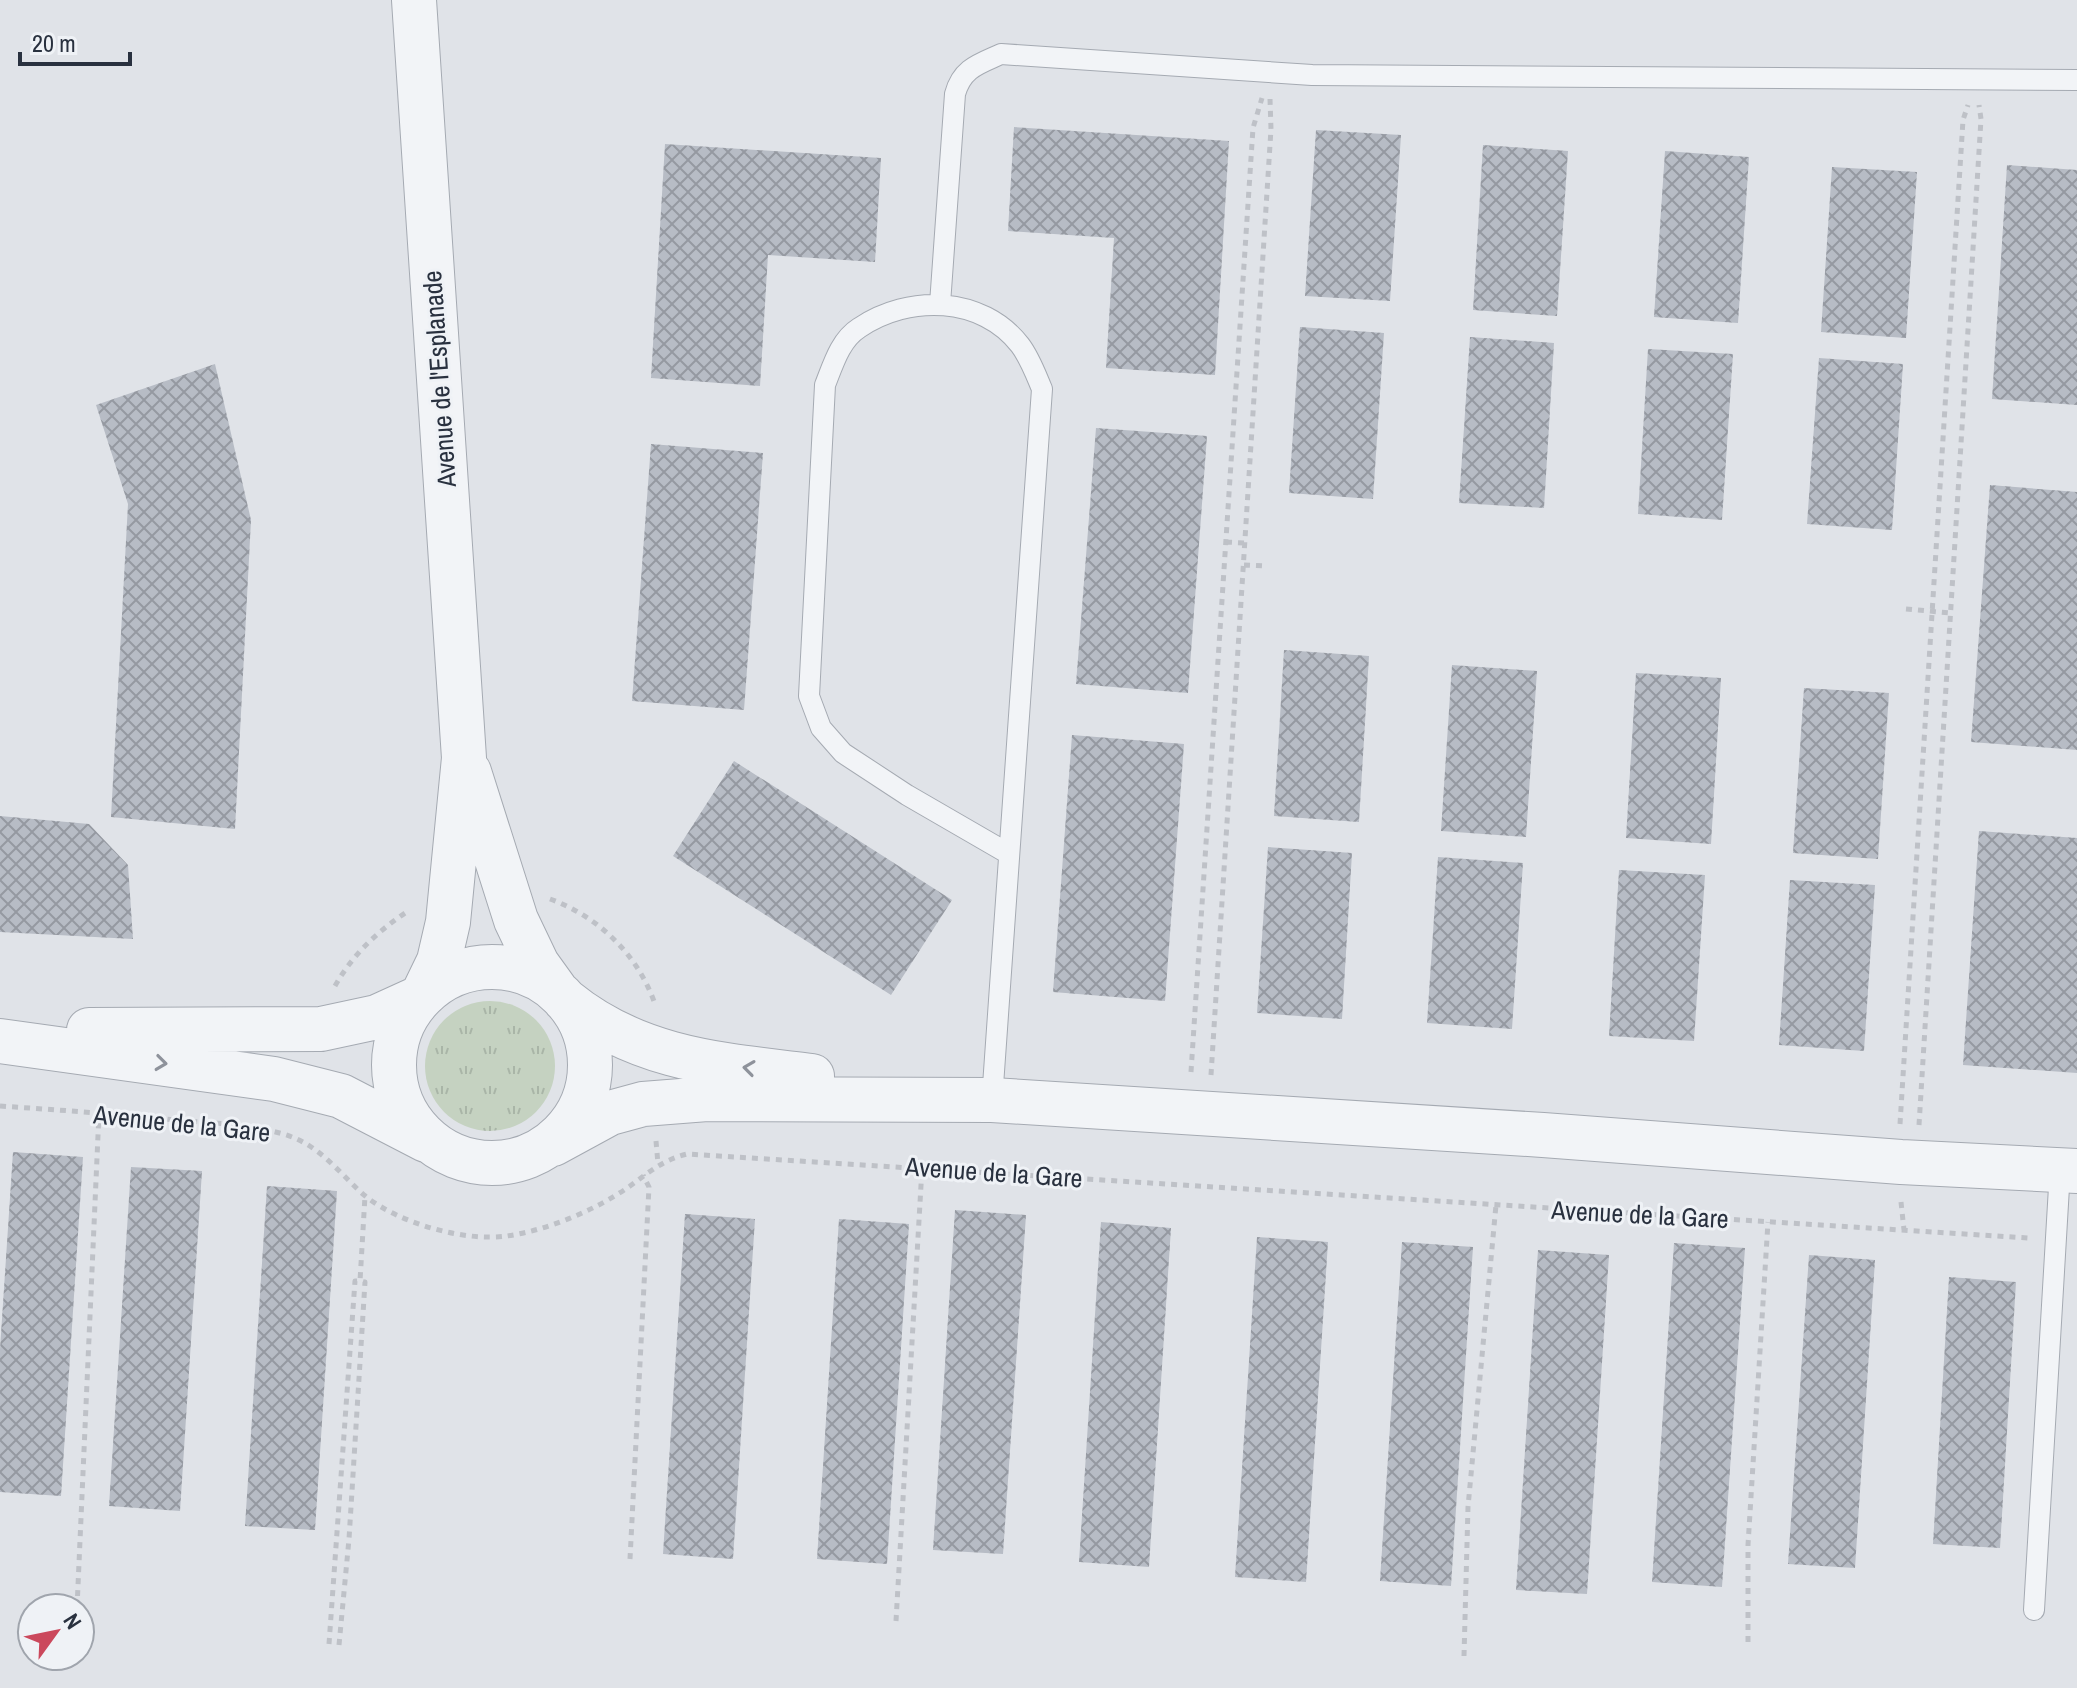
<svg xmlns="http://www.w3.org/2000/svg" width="2077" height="1688" font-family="'Archivo Narrow',sans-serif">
<defs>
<pattern id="grass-tufts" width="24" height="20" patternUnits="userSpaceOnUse" patternTransform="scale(2)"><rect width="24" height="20" fill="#c5d2c1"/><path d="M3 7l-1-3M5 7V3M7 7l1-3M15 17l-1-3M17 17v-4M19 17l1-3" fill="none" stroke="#a9b5a7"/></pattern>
<pattern id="building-cross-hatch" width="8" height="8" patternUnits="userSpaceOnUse" patternTransform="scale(2)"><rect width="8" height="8" fill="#b7bcc5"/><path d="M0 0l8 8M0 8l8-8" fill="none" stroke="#9599a1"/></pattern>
</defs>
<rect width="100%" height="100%" fill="#e0e3e8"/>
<path fill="url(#grass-tufts)" d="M425 1066a65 65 0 1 1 130 0a65 65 0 1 1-130 0Z"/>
<path fill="url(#building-cross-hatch)" d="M1014,127L1229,141L1215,375L1106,368L1114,238L1008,231Z
M1316,130L1401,135L1390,301L1305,296Z
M665,144L881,158L875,262L768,255L760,386L651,378Z
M1483,145L1568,151L1557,316L1473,310Z
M1665,151L1749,157L1738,323L1654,317Z
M2007,165L2077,170V405L1992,399Z
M1832,167L1917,172L1906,338L1821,332Z
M1300,327L1384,333L1373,499L1289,493Z
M1470,337L1554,343L1544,508L1459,503Z
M1648,349L1733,354L1722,520L1638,514Z
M1819,358L1903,364L1892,530L1807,524Z
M215,364L251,520L235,829L111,817L128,504L96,405Z
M1096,428L1207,436L1188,693L1076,684Z
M651,444L763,453L744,710L632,701Z
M1990,485L2077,492V750L1971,742Z
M1284,650L1369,656L1359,822L1274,816Z
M1452,665L1537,671L1526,837L1441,831Z
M1636,673L1721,678L1711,844L1626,838Z
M1804,688L1889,693L1878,859L1793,853Z
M1072,735L1184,744L1165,1001L1053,992Z
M734,761L952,900L891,995L673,856Z
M0,816L89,824L128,865L133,939L0,932Z
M1979,831L2077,838V1073L1963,1065Z
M1268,847L1352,853L1342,1019L1257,1013Z
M1438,857L1523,863L1512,1029L1427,1023Z
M1619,870L1705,875L1694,1041L1609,1036Z
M1790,880L1875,885L1864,1051L1779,1045Z
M13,1152L83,1157L61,1496L0,1492V1349Z
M131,1167L202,1171L180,1511L109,1506Z
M267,1186L337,1191L315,1530L245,1526Z
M955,1210L1026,1215L1003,1554L933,1550Z
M685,1214L755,1219L733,1559L663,1554Z
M839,1219L909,1224L887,1564L817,1559Z
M1101,1222L1171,1228L1149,1567L1079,1562Z
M1257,1237L1328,1242L1306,1582L1235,1577Z
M1402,1242L1473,1247L1451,1586L1380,1581Z
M1674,1243L1745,1248L1722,1587L1652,1582Z
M1538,1250L1609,1255L1587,1594L1516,1590Z
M1809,1255L1875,1260L1855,1568L1788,1564Z
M1949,1277L2016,1282L2000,1548L1933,1544Z"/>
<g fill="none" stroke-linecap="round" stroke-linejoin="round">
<defs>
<path id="service" d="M940,304L955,94C962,68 979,64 1001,54L1312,75L2077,80
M992,1100L1042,389C1036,375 1030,358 1020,345C982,296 909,294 859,328C840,340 833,365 825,385L809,696L821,728L843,753L907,795L1009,854
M2034,1610L2060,1170"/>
<path id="tertiary" d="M414,0L464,758L448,922L439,961L424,992
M469,772L516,920L537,964L555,989
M394 1065a98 98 0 1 1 196 0a98 98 0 1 1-196 0Z
M565,1000C638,1060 722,1065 812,1076
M89,1030L321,1029L377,1017L421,997
M0,1041L274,1079L341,1096L426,1140
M553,1144L610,1113L643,1104L707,1099L992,1100L1543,1135L1901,1162L2077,1171"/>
</defs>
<use href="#service" stroke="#a5aab2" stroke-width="22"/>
<use href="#tertiary" stroke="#a5aab2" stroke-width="46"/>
<path stroke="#bec1c7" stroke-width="5" stroke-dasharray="6 6" stroke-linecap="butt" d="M1226,542L1245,543
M1244,565L1265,566
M1906,609L1951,613
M550,899C599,917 638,955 655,1004
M335,986C353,954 378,931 408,911
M1191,1072L1253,128L1262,98
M1211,1075L1271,129L1270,99
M0,1106C59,1110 117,1114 175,1120C211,1123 249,1124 283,1134C319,1144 338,1172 364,1195C398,1223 464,1242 507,1236C548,1230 596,1210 630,1186C649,1172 663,1160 687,1154L2028,1238
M1900,1124L1963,120L1968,105
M1919,1125L1981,119L1979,105
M656,1141L658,1164
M1901,1202L1904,1230
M630,1559L649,1187L643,1175
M77,1608L99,1113
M896,1621L922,1168
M1748,1642V1545L1768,1222
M329,1644L355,1281H360
M339,1645L349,1539L365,1282L360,1281L365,1196
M1464,1656L1468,1507L1496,1205"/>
<use href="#service" stroke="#f2f4f7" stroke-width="20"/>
<use href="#tertiary" stroke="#f2f4f7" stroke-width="44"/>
</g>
<defs><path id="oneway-chevron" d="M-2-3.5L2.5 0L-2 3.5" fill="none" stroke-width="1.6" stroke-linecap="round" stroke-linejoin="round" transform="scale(2)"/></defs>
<g stroke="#8e929b">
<use href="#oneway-chevron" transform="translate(161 1063) rotate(7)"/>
<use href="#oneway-chevron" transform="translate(749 1068) rotate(-172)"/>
</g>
<g text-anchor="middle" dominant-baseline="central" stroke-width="6" stroke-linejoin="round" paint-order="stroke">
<g font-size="26" fill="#29313f" stroke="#eff2f6">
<text transform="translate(439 379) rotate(-94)">Avenue de l'Esplanade</text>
<text transform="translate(182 1123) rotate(6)">Avenue de la Gare</text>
<text transform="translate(994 1172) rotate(4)">Avenue de la Gare</text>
<text transform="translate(1640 1214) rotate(3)">Avenue de la Gare</text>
</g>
</g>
<g transform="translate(56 1632) rotate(57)"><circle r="38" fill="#eff2f6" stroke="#a0a5ad" stroke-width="2"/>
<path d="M0-6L14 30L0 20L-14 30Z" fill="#cb485c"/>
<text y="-12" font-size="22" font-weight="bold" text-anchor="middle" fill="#29313f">N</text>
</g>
<path d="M20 52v12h110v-12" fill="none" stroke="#29313f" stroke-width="4"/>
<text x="32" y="52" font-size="24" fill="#29313f" stroke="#eff2f6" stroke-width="6" paint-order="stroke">20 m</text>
</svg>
